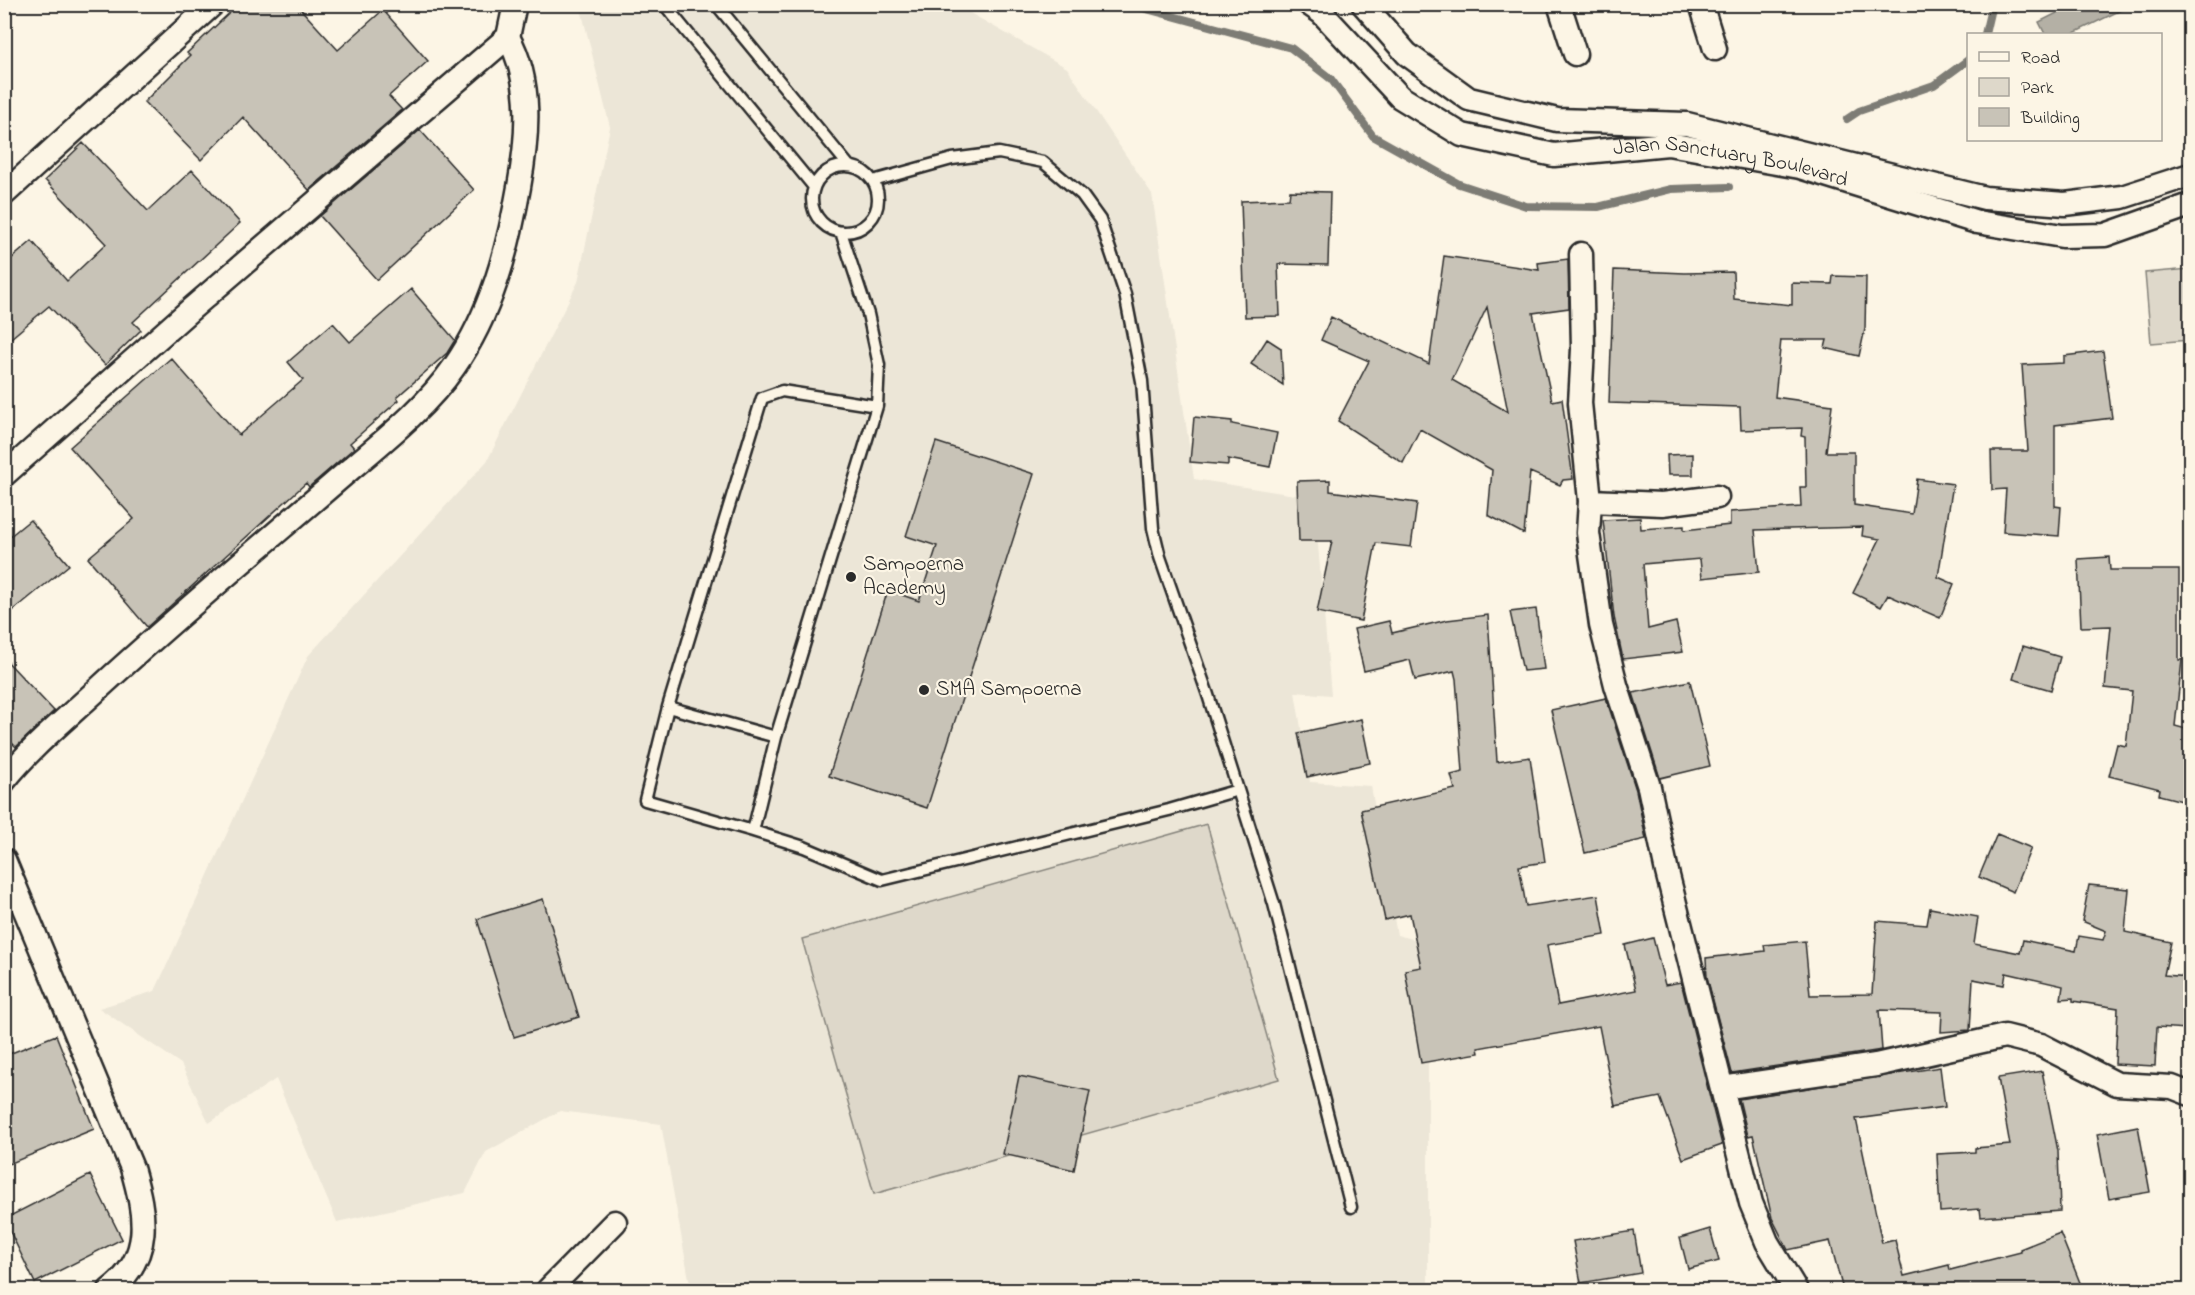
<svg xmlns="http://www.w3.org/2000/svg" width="2195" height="1295" font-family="'Indie Flower',sans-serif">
<rect width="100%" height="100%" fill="#fcf5e5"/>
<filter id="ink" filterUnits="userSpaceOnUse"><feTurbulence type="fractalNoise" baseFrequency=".0167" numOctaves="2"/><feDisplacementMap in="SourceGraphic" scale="12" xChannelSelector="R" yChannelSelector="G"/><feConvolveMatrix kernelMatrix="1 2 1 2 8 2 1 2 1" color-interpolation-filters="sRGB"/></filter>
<g filter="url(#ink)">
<path fill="#ece6d7" d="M580,5H956L1067,68L1152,194L1194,479L1314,498L1331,695L1295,692L1310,782L1371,786L1397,935L1428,943V1290H691L661,1124L560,1111L486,1152L465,1193L337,1222L276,1079L209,1123L181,1064L99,1008L155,991L308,656L487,461L578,282L610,127Z"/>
<path fill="#ded8ca" stroke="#84827a" stroke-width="1.5" d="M2190,269V340L2151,343L2145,273Z
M1207,824L1279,1079L874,1194L802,939Z"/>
<path fill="#b4b0a5" stroke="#7d7b74" stroke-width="1.5" d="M2073,5V4L2174,5C2155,12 2144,14 2125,8L2072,34H2045L2039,22Z"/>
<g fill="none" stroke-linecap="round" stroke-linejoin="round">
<path stroke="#7d7b74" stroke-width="8" d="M1128,4L1291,48L1331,79L1373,136L1459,184L1526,206L1598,207L1671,189L1729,187
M1985,34L1992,4
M1847,119L1859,111L1934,85L1968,60"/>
</g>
<path fill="#c8c3b7" stroke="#2b2b2b" stroke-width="1.5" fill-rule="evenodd" d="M239,4H296L338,50L383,10L428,61L389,96L402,110L309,190L243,117L201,160L144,102L190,56L187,53Z
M420,130L474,190L377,280L320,216Z
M83,143L148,211L192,170L240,223L133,322L141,330L105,365L49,306L4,344V265L32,241L67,281L106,244L45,180Z
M1290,191L1330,192L1328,265L1278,264L1280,316L1245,317L1241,201L1289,199Z
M1444,256L1539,270L1538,263L1568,259L1569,308L1533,313L1552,401L1562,399L1573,479L1563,480L1560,485L1530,472L1524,534L1488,515L1492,470L1420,429L1403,463L1338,421L1369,361L1321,340L1331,317L1429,364ZM1487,307L1508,412L1452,380Z
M1614,270L1685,273L1733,272L1734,299L1792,305V283L1832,284L1833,276L1866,277L1865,329L1859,356L1825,348L1827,340H1781L1775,397L1832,405L1826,452H1854V505L1912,514L1917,479L1953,484L1938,577L1954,584L1940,618L1888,595L1881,607L1853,593L1880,539L1862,536L1863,527L1755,530L1759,572L1702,578L1700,559L1643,564L1648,629L1676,622L1683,652L1623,659L1614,617L1603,520L1640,518L1641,529L1684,526V530L1730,525V512L1801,507L1800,487H1806L1805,437L1801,436L1802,428L1741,430L1740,407L1609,403Z
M411,289L455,340L447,353L397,397L399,400L350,443L354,448L309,487L306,483L147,627L88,558L134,519L70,447L171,358L239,435L303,380L288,362L333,323L350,342Z
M1267,339L1281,348L1283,385L1251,364Z
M2103,351L2112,418L2055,425V506L2061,507L2059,536L2003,532L2006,489L1992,490L1991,451H2028L2022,365L2064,363V356Z
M1194,417L1232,421V424L1277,433L1270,467L1228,459V465L1190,462Z
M936,442L1034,474L927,808L829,776L888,590L919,601L937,546L906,536Z
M1693,454V475H1668L1667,455Z
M1330,480V491L1417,503L1411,547L1376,543L1361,621L1317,612L1332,541H1299L1297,481Z
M30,520L69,565L4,618V541Z
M2109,557L2110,570H2179V660H2182L2175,726L2190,730V803L2159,795L2160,789L2109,776L2117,744L2126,746L2132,691L2105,688L2111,626L2081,627L2078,559Z
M1536,609L1544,669L1523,671L1510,612Z
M1488,615L1497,762L1530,757L1545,862L1519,866L1526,906L1598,895L1605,935L1547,945L1558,1005L1636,990L1625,945L1653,938L1665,985L1681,982L1722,1145L1683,1159L1660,1097L1615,1106L1599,1026L1478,1048L1479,1053L1421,1063L1405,970L1421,967L1410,914L1385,920L1361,810L1455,789L1451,775L1463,772L1456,679L1454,671L1415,680L1410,660L1364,671L1354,629L1389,621L1392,633L1447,620Z
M2023,646L2060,657L2051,690L2013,679Z
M4,658L54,711L16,747L4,735Z
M1690,681L1710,766L1660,778L1633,693Z
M1606,698L1636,790L1646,839L1585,853L1551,710Z
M1361,719L1370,763L1307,777L1298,733Z
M1997,834L2031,848L2013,892L1979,877Z
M2089,885L2129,889L2125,932L2171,942L2164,975L2190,977L2187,1029L2157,1027L2155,1066L2115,1064L2118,1008L2073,1001V998L2061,999L2063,986L2006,973L2004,985L1973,979L1970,1030L1941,1032L1942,1012L1879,1010L1882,1050L1732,1073L1707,977L1706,958L1765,951L1764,945L1805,941L1810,995L1872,994L1877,921L1927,925L1930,908L1978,917L1974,944L2020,953L2023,940L2076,951L2079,936L2103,940L2106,931L2082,921Z
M543,899L579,1017L514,1037L477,919Z
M56,1035L94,1129L4,1166V1056Z
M1940,1067L1945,1107L1856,1119L1882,1243L1895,1240L1904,1276L1949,1265L1950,1270L2021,1252L2020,1249L2060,1233L2083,1290H1843L1830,1241L1788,1250L1772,1218L1753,1135L1748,1136L1739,1099Z
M2042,1071L2058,1151L2060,1211L1981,1217L1980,1209L1940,1212L1937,1154L1975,1152V1148L2010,1145L1998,1078Z
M1019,1076L1090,1091L1074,1170L1003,1154Z
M2138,1126L2150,1192L2109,1199L2097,1134Z
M90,1175L122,1239L35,1283L4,1219Z
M1710,1229L1719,1261L1688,1269L1680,1238Z
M1634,1231L1641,1273L1581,1283L1573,1241Z"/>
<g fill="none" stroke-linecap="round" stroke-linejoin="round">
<defs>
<path id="lane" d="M664,4L814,187
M716,4L849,166
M812 199a33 33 0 1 1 66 0a33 33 0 1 1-66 0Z
M873,181L952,159L999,153L1043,162L1082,195L1100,220L1125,294L1142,381L1153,528L1160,557L1208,695L1274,904L1351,1207
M841,232L868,314L879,365L877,406L776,737L753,831L645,800L668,707L762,398L782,391L877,406
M668,707L776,737
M753,831L804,847L882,880L1169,810L1238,790"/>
<g id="street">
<path id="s1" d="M1309,4L1322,13L1400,97L1462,135L1554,155L1668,144L1800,167L1977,222L2062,236L2105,235L2190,205"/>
<path d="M1363,4L1407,54L1469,99L1557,120L1687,124L1985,198L2065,204L2122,197L2190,175"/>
<path d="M1559,4L1575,54"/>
<path d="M1701,4L1715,49"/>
<path d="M4,194L213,4"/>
<path d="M1581,254L1583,349L1580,403L1590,501L1588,533L1601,625L1616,685L1649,787L1667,872L1751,1203L1767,1242L1796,1290"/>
<path d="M4,475L190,310L508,37L515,4"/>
<path d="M1590,501L1662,504L1717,497"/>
<path d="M4,781C31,747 65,720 97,690C174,619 254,552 333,484C374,448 423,412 454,367C491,314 508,250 519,187C528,137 533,82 508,37"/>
<path d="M4,860L132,1168C145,1214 154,1256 110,1290"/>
<path d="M1722,1088L1876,1065L2005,1036L2041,1045L2117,1084L2172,1087L2190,1094"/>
<path d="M548,1290L615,1222"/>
</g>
</defs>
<use href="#lane" stroke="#2b2b2b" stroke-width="15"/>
<use href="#street" stroke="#2b2b2b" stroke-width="27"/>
<use href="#lane" stroke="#fcf5e5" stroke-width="10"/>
<use href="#street" stroke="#fcf5e5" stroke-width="22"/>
</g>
</g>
<g fill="#2b2b2b" stroke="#fcf5e5" stroke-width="2">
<circle cx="851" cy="577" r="6"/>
<circle cx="924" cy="690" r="6"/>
</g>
<g text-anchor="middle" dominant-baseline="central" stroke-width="4.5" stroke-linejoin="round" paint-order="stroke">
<g font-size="21" fill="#2b2b2b" stroke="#fcf5e5">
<text stroke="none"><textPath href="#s1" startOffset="476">Jalan Sanctuary Boulevard</textPath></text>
</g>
<g font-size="21" fill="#2b2b2b" stroke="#fcf5e5" text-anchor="start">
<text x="863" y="565">Sampoerna<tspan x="863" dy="24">Academy</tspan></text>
<text x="936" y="690">SMA Sampoerna</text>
</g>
</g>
<rect width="2195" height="1295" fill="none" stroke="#fcf5e5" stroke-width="24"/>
<rect x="12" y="12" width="2171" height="1271" fill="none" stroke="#2b2b2b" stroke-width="2" filter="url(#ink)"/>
<rect x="1967" y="33" width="195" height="108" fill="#fcf5e5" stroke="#a8a49b" stroke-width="1.5"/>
<rect x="1979" y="52" width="30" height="9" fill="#fcf5e5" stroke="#a8a49b" stroke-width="1.5"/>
<text x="2021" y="63" font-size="18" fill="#2b2b2b">Road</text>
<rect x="1979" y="78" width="30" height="18" fill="#ded8ca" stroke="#a8a49b" stroke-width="1.5"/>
<text x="2021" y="93" font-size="18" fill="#2b2b2b">Park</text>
<rect x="1979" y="108" width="30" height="18" fill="#c8c3b7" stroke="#a8a49b" stroke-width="1.5"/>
<text x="2021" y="123" font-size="18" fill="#2b2b2b">Building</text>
</svg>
